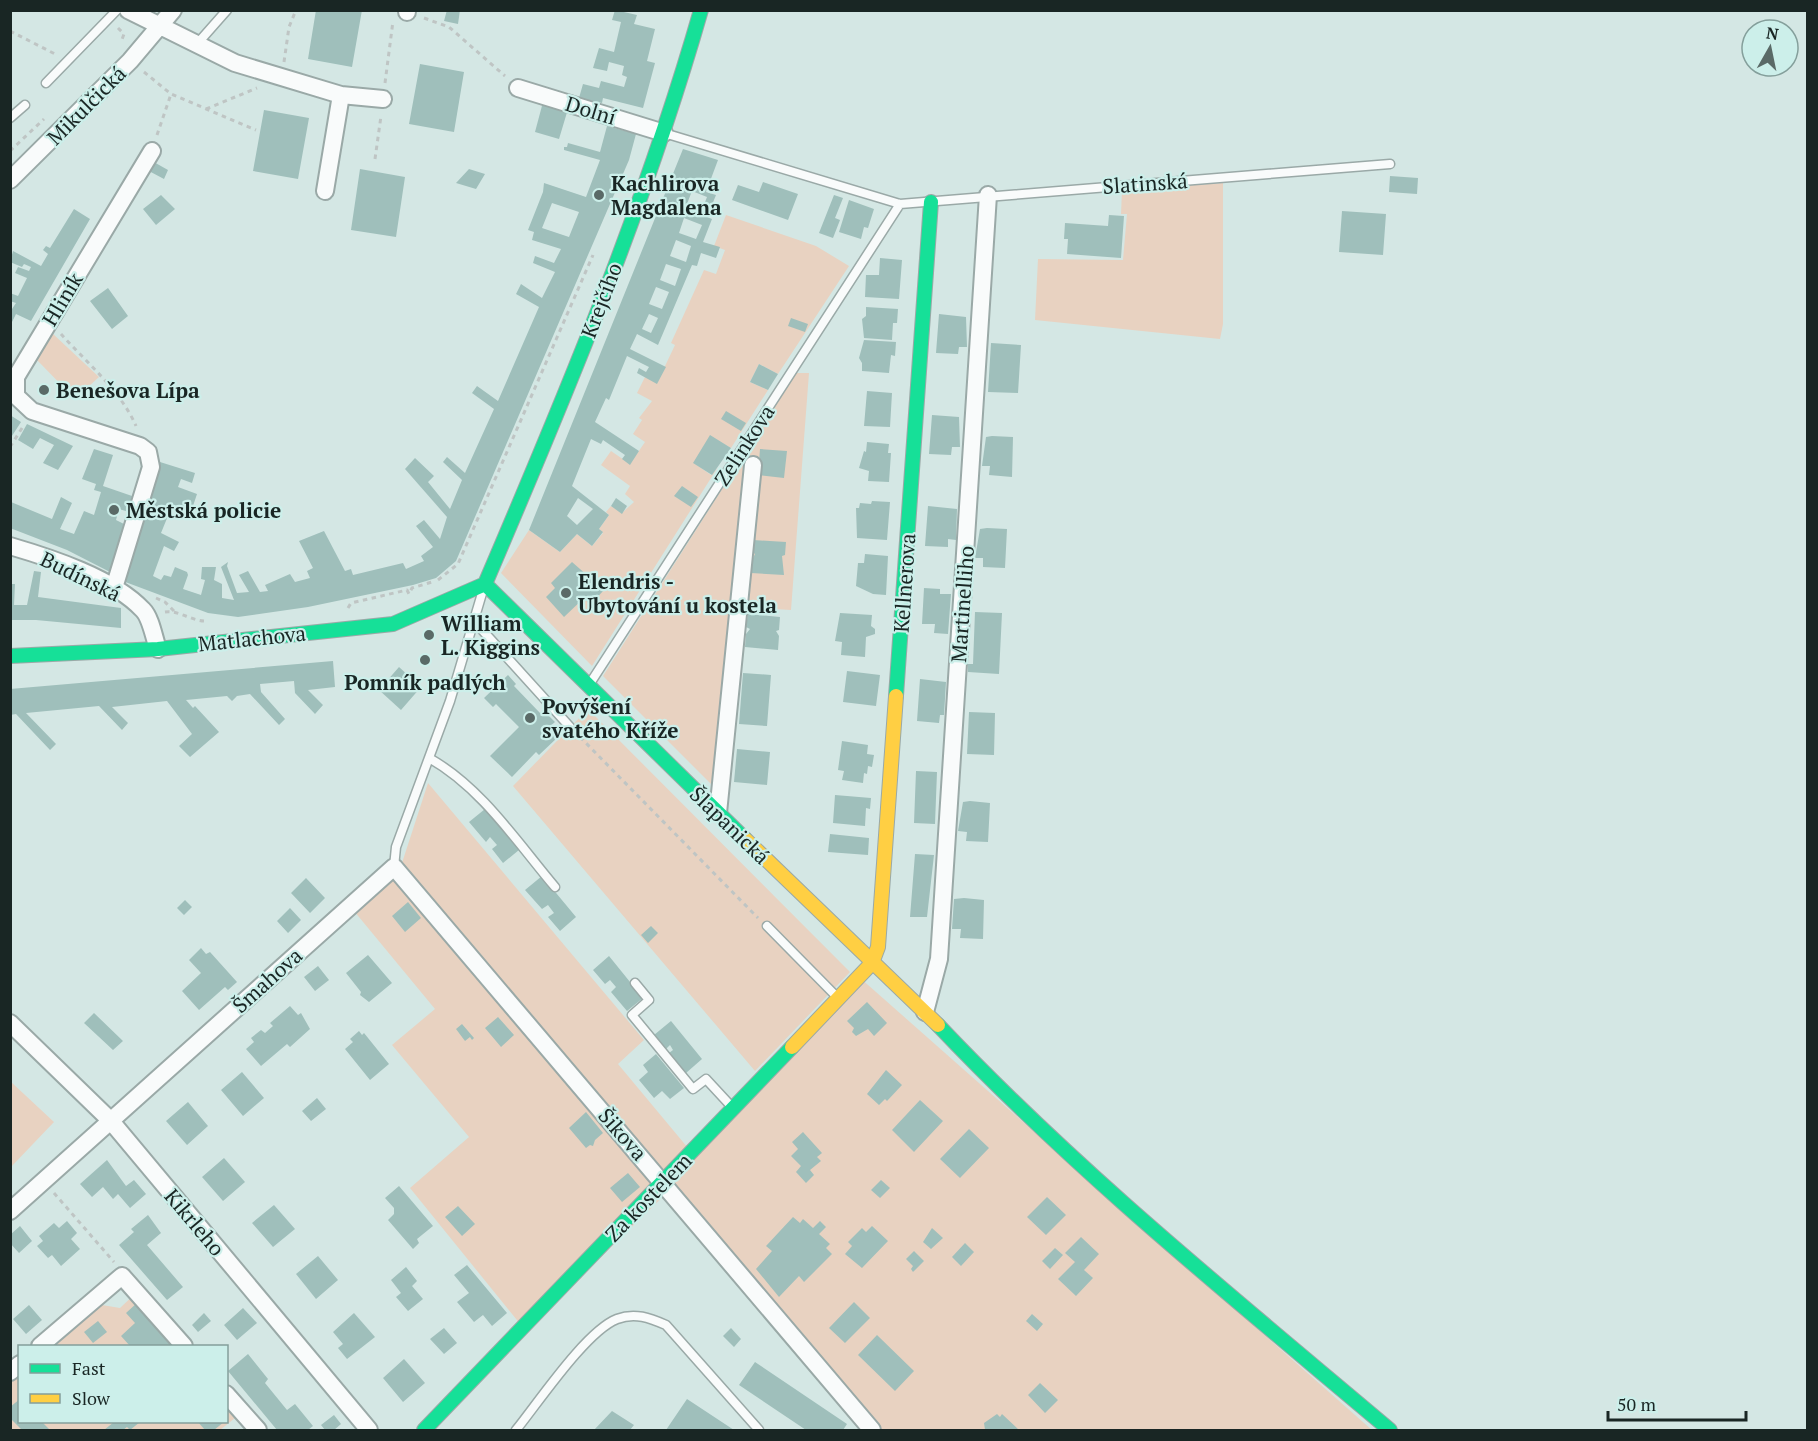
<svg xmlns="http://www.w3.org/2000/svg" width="1818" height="1441" font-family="'PT Serif',serif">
<rect width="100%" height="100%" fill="#d4e7e4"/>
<path fill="#e8d2c1" d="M1223,183V324L1220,339L1035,320L1038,259L1123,260L1127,214H1121L1122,190Z
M726,215L816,246L849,266L778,374L759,364L750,382L768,390L731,448L710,436L694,463L711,475L718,467L592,666L501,573L529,530L560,552L577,534L592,546L603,533L599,529L609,515L606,512L611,506L622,513L634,502L625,494L630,486L601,465L611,451L630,464L645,442L633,434L642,420L639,418L652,401L637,393L645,377L657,383L675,345L671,343L704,270L716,274L725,250L714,246Z
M52,333L99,377L75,399L37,360Z
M796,373H809L791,610L743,607L723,796L603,676Z
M588,709L850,972L755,1071L513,786Z
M428,783L644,1040L618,1064L688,1148L859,977L1372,1430H877L672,1188L525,1330L410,1188L469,1137L392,1045L435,1009L354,911L401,866Z
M10,1081L54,1122L11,1167H10Z
M137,1292L183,1346H48L96,1304L120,1308Z
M19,1371L20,1422H226L227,1398L240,1414L220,1430H11L10,1379Z"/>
<path fill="#9fbfbb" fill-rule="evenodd" d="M316,10H362L352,67L308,59Z
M447,10H460L458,24L444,21Z
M615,10L637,15L634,24L655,29L647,61L655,63L643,108L603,98L602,103L579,98L583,84L599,88L601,81L624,87L627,77L622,75L624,66L609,62L607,71L593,68L599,48L614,52L621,22L612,20Z
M420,64L464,72L454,132L409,124Z
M543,102L568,109L559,139L535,132Z
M264,110L309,118L298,179L253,171Z
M607,126L636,134L629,160L456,561L436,578L413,585L308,607L238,617L208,613L120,580L160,462L195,473L192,483L181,479L178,487L197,494L190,515L187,511L172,506L161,533L179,542L174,551L164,546L153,576L161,580L164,575L171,577L175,567L187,572L188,575L183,589L201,595L205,580L201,579L202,567H216L214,580L222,584V598L234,600L221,567L228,562L227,566L237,593L249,592L239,575L248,571L260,592L268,591L265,585L290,574L295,582L310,578L307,571L313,568L299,541L324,531L345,571L351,569L353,575L403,563L406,569L424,561L421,556L433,547L416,526L424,520L440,539L447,517L405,469L415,458L434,476L428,482L450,509L462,480L443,462L447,457L465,473L494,409L472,393L477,386L498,401L539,307L516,294L521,284L542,298L555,272L533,263L535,256L554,263L561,249L532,240L534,232L528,230L543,192L544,183L586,197L600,160L564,150V147H567L568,143L600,152ZM552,203L579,212L569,237L542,228Z
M683,149L718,160L706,192L716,195L707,217L712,219L703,242L720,247L716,258L701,253L697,266L692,265L658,345L637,334L630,349L666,367L657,384L637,373L639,368L646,372L649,367L627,356L609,400L606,398L595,422L639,451L630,465L622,459L625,455L603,440L601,444L591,439L572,486L609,515L599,529L603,532L592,546L577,534L560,552L529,530ZM692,191L707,197L700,215L685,209ZM684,218L702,225L696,239L679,233ZM676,240L691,246L686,262L670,256ZM666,264L681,269L675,286L660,280ZM656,287L669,292L662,309L649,304ZM649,314L658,318L651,333L642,329ZM578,498L593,509L577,525L567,516Z
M152,161L168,170L164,179L147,170Z
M360,169L405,177L396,237L351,230Z
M469,169L485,174L476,189L456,183Z
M1390,176L1418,178L1417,194L1389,192Z
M763,182L798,194L788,220L732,200L738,185L759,192Z
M161,195L175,209L156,225L143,209Z
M834,195L843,198L835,218L840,220L833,238L819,233Z
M849,200L874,209L868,228L864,227L861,239L839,232Z
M74,209L90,219L31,321L16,314L10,326V312L16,303L10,301V293L18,296L27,278L15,273L18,267L29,271L31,267L24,264L22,267L10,262L13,251L41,266L48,254L43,250L46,246L50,248Z
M1342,211L1386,214L1383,255L1339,252Z
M1109,215L1124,216L1121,258L1067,254L1068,239H1064L1065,223L1108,226Z
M880,258L902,260L899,299L865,297L866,275H879Z
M108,288L128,316L112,329L90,301Z
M866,307L898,309L897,323H893L892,340L864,338L862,319L866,316Z
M939,314L966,317L967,347H959L958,354L936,353Z
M791,318L808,324L805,332L788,326Z
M864,340L896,342L895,356L891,355L889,373L862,371V363L859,358Z
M991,343L1021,345L1018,393L988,392Z
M759,364L778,374L768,390L750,382Z
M867,391L892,393L890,427L864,426Z
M726,411L746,423L741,431L721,419Z
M10,415L21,422L10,439Z
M932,415L959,417L960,447H952L951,455L929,454Z
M27,424L73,446L58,470L43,463L54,445L40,438L33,449L18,440Z
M710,435L731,448L712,475L693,463Z
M992,436L1013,437L1012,477L989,475L990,466H982L986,437Z
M867,442L889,444L888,453H891L889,482L868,481L869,471L859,468L864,451L866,452Z
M94,449L113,455L103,486L132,496L129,512L119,509L116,520L126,525L122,549L110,572L67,550L10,528L11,502L52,519L61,497L72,503L60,529L74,534L84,511L94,515L101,492L94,490L96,484L82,479Z
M760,449L787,451L784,478L758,475Z
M682,486L698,497L691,507L674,496Z
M616,498L627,506L622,514L611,506Z
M872,501L890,502L887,540L857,538L856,508H859L860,503L871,504Z
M928,506L957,509L956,540L948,539V547L925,546Z
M987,528L1007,529L1005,568L983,567V558H975L980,529Z
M753,540L786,542L785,555L782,556L784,575L751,573L752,560L755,554L752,552Z
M865,554L888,556L886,595L873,594L856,586L858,563H864Z
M572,562L604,590L590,605L584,598L564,617L546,597L555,588L551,583Z
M34,571L41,572L38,597L121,608V628L36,620H10V584H15L14,605H27Z
M924,588L940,589V594H951L948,634L934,633L935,624H922Z
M975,612L1002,613L999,674L968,672V664H973Z
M840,613L872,615L871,626L875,629V634L866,637L865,657L841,655L842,642L835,641Z
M748,614L780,617L779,630L776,631L779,636L778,650L745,647L746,634L750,629L746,627Z
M333,661L335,687L308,690L323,705L315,714L295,693L294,681L260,684L261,692L285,719L279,725L250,694L237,696L232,701L227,696L186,700L193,708L195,706L219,732L190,757L179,746L192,734L167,701L112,707L128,723L122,730L99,706L26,713L56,744L50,750L16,714L10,715V689Z
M399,667L421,687L401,710L379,690Z
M847,671L880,675L876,706L843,702Z
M743,673L771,675L767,726L739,724Z
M508,675L516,684L514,686L540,713L543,710L555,722L548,728L558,737L539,755L536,752L512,777L490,756L519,727L496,704L493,707L484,698Z
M920,679L946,682L944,715H940L939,723L917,721Z
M969,712L995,713L994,755L967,754Z
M842,741L868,745L867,754L874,755L872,767L868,766L867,774L864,773L863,783L842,780L844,771L838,770Z
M737,749L770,752L767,785L734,782Z
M916,771L937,772L935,824L914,823Z
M835,795L871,798L870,809L866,808L865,826L833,823Z
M970,801L990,803L988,842L966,841L967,832L958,831L963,802Z
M485,809L519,850L503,863L492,849L497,845L490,837L486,842L469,822Z
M830,834L869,838L868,855L828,852Z
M915,854L934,855L927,917H910Z
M542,876L576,917L560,931L548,917L554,913L548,905L542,909L525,890Z
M306,878L325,898L310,913L291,893Z
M964,898L984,900L983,939L960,938L961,929H952L954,899Z
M185,900L192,907L184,915L177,908Z
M408,902L421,918L405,932L392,916Z
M290,908L301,920L288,933L277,921Z
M651,926L658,933L648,943L641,935Z
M201,948L206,954L210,952L237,982L228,990L225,987L199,1010L182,991L201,973L189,960Z
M368,955L392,983L369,1002L360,995L361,992L346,973Z
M609,956L643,998L627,1011L611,992L616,987L610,980L605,984L593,970Z
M318,966L329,980L315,991L304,977Z
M867,1002L887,1023L874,1036L868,1029L856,1036L852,1032L854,1028L847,1021Z
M290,1006L298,1015L301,1013L310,1029L290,1047L287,1044L261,1066L246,1049L254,1042L251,1038L261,1030L265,1033L273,1026L270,1023Z
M94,1013L123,1041L113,1050L84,1023Z
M498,1017L514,1035L501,1047L485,1028Z
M671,1021L702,1059L686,1073L669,1053L673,1050L670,1045L666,1049L654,1035Z
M462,1024L474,1038L472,1040L470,1037L465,1041L456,1029Z
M359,1031L362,1035L364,1033L389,1064L370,1080L345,1049L353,1042L350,1039Z
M656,1054L684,1088L670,1099L662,1091L654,1098L639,1080L648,1072L643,1065Z
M886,1070L902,1085L887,1101L885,1099L879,1105L867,1094Z
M242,1072L264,1098L243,1116L221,1090Z
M317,1098L326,1109L311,1121L302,1111Z
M920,1100L943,1121L914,1152L892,1130Z
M188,1102L208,1126L187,1145L166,1121Z
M586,1112L603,1133L595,1140L593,1146L590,1145L586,1148L569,1128Z
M969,1129L989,1148L960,1178L940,1159Z
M803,1132L822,1153L817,1157L821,1161L810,1170L814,1175L806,1183L796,1172L801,1166L791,1156L798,1149L792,1142Z
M224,1158L245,1182L223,1201L202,1177Z
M107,1160L126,1186L134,1180L146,1194L130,1208L118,1194L113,1199L103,1187L92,1197L80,1184Z
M628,1173L640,1187L622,1202L610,1188Z
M881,1180L890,1188L880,1198L871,1190Z
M399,1186L433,1226L417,1239L419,1243L413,1249L388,1220L394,1214V1208L385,1198Z
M1047,1197L1066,1215L1046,1235L1027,1217Z
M274,1205L295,1229L273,1247L252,1223Z
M458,1206L475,1224L462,1236L445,1217Z
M148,1215L161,1233L147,1245L183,1287L167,1300L119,1245L134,1232L131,1229Z
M793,1217L800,1223L803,1219L813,1228L820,1221L826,1227L819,1234L830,1244L826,1248L832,1254L804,1282L799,1276L779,1297L756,1269L772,1251L766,1246Z
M67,1221L77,1233L71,1239L80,1249L61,1266L52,1255L48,1258L37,1246L43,1241L39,1236L54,1223L59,1228Z
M20,1226L32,1241L19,1253L10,1243V1235Z
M872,1226L888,1241L862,1268L845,1254L852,1246L848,1242L862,1228L866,1232Z
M932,1228L943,1238L931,1249L923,1242Z
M1081,1237L1099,1254L1084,1270L1093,1278L1076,1296L1058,1279L1075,1262L1065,1253Z
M965,1243L974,1252L961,1266L952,1257Z
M1055,1248L1063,1255L1050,1269L1042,1261Z
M914,1251L924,1261L913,1272L911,1269L913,1266L906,1259Z
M318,1256L338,1280L316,1299L296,1274Z
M467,1265L507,1313L492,1326L483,1315L474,1322L457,1302L469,1293L454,1275Z
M406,1267L417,1281L412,1286L423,1299L408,1311L396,1297L401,1293L391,1280Z
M138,1302L177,1346H130L121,1336L135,1323L126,1313Z
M854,1302L870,1318L845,1343L829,1328Z
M29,1305L42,1320L26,1334L13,1319Z
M243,1308L257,1323L237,1340L224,1325Z
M204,1313L211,1321L198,1332L192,1325Z
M354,1313L375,1337L347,1359L338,1348L343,1344L333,1332Z
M1032,1314L1043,1324L1037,1331L1026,1321Z
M98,1321L107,1332L93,1343L84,1332Z
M444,1328L457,1343L444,1354L430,1339Z
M731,1328L741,1339L734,1347L723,1336Z
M877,1335L914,1371L895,1391L858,1355Z
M248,1354L268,1379L265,1383L287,1410L295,1404L313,1426L308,1430H277L228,1371Z
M404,1359L425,1383L403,1402L383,1378Z
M755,1362L847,1424L843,1430H806L739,1385Z
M1040,1383L1058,1400L1045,1413L1028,1395Z
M20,1399V1422H42L50,1430H22L10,1418V1407Z
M687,1399L734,1430H666Z
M612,1411L634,1425L630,1430H594Z
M997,1414L1000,1417L1002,1414L1019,1430H985L984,1423Z
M334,1415L341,1424L334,1430H325L321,1425Z
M114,1422H140L130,1430L127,1427L123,1430H104Z
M198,1422H224L214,1430H205Z"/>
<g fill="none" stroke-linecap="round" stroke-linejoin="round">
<defs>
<path id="lane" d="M197,44L227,10
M46,83L117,10
M10,118L25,105
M664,133L900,204L1390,164
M474,621L570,727
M589,685L900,204
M429,758C481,787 517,842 555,887
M394,867L396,847L450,701L483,590
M767,926L836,996
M635,983L649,1000L632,1015L693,1089L706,1079L731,1106
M516,1430C538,1403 586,1331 617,1319C635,1312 650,1318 666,1325L759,1430"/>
<path id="street" d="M128,10L235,63L341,95L383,99
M407,12V10
M518,88L664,133
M10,180L130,61L173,10
M325,191L341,95
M10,546C51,558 113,578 143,610C151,618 154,638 158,649
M114,588L151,467L148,452L140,446L32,411L16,396V377L152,151
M718,813L753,465
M925,1012L939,959L988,195
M10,1023L110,1120L369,1430
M10,1211L394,867L872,1430
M40,1346L122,1276L184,1346
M10,1372L20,1364
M226,1394L258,1430"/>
<path id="fast" d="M485,584L745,839
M485,584C565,397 645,206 701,10
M10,656L158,649L393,624L485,584
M896,696L931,202
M938,1025C1077,1172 1236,1300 1390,1430
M424,1430L792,1047"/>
<path id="slow" d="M745,839L938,1025
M792,1047L872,963L878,947L896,696"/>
</defs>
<use href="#lane" stroke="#9aa9a7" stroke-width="11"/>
<use href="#street" stroke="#9aa9a7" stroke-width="20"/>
<use href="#fast" stroke="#9aa9a7" stroke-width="16"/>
<use href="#slow" stroke="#9aa9a7" stroke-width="16"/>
<path stroke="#bfc5c4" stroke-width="3" stroke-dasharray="4.5 4.5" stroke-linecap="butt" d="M424,18L449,27L505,76
M118,28L124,34L121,42
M10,31L57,55
M284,62L289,27L296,10
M144,72L171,94L256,130
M385,83L393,21
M206,109L257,88
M157,135L171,94
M10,151L44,119
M375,159L381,116
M61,334C86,362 121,391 136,426
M10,447L24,425
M438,580L458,564L593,255
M156,598L165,602L174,611
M348,608L351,603L407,590L409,594L412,588L432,582
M165,612C178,610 190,620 204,621
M446,623L457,633
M580,737L758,918
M54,1193L114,1262"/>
<use href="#lane" stroke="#f9fbfb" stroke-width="8"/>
<use href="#street" stroke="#f9fbfb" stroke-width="16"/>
<use href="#fast" stroke="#16e098" stroke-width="14"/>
<use href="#slow" stroke="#ffcf43" stroke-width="14"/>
</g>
<g fill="#5a6a67" stroke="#ccefea" stroke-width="2">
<circle cx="599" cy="195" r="6"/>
<circle cx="44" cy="390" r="6"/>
<circle cx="114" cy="510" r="6"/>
<circle cx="566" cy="593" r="6"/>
<circle cx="429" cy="635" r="6"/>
<circle cx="425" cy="660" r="6"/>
<circle cx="530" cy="718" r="6"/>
</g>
<g text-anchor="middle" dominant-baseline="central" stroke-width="4.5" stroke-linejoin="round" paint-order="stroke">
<g font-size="21" fill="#192624" stroke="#ccefea">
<text transform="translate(86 105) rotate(-45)">Mikulčická</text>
<text transform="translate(591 110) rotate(17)">Dolní</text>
<text transform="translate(1145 183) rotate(-4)">Slatinská</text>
<text transform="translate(62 299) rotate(-59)">Hliník</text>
<text transform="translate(601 300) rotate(-69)">Krejčího</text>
<text transform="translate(744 445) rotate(-57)">Zelinkova</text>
<text transform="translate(81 576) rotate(26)">Budínská</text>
<text transform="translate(904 583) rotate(-86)">Kellnerova</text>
<text transform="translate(962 604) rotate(-86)">Martinelliho</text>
<text transform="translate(252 638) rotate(-6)">Matlachova</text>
<text transform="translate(730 825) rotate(44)">Šlapanická</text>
<text transform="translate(267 980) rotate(-42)">Šmahova</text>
<text transform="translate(623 1134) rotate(49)">Šikova</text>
<text transform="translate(648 1197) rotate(-46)">Za kostelem</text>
<text transform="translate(195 1222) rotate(50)">Kikrleho</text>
</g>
<g font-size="21" font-weight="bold" fill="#192624" stroke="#ccefea" text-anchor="start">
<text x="611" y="183">Kachlirova<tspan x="611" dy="24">Magdalena</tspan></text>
<text x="56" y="390">Benešova Lípa</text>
<text x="126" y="510">Městská policie</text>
<text x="578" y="581">Elendris -<tspan x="578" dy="24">Ubytování u kostela</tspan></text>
<text x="441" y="623">William<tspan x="441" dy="24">L. Kiggins</tspan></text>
<text x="425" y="682" text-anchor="middle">Pomník padlých</text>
<text x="542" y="706">Povýšení<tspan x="542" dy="24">svatého Kříže</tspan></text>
</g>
</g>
<rect width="1818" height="1441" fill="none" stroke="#192624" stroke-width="24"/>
<rect x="18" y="1345" width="210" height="78" fill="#ccefea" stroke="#849f9b" stroke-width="1.5"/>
<rect x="30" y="1364" width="30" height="9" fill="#16e098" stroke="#849f9b" stroke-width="1.5"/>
<text x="72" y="1375" font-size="18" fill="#192624">Fast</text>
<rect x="30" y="1394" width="30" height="9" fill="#ffcf43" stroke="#849f9b" stroke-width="1.5"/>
<text x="72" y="1405" font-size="18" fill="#192624">Slow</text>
<g transform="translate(1770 48) rotate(9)"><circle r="28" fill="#ccefea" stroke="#849f9b" stroke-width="1.5"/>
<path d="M0-4.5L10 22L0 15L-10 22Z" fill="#5a6a67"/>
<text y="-9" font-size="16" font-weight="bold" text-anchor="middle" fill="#192624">N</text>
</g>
<path d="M1608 1411v9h138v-9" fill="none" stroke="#192624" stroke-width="3"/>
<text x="1617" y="1411" font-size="18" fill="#192624" stroke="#ccefea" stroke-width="4.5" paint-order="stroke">50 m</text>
</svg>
